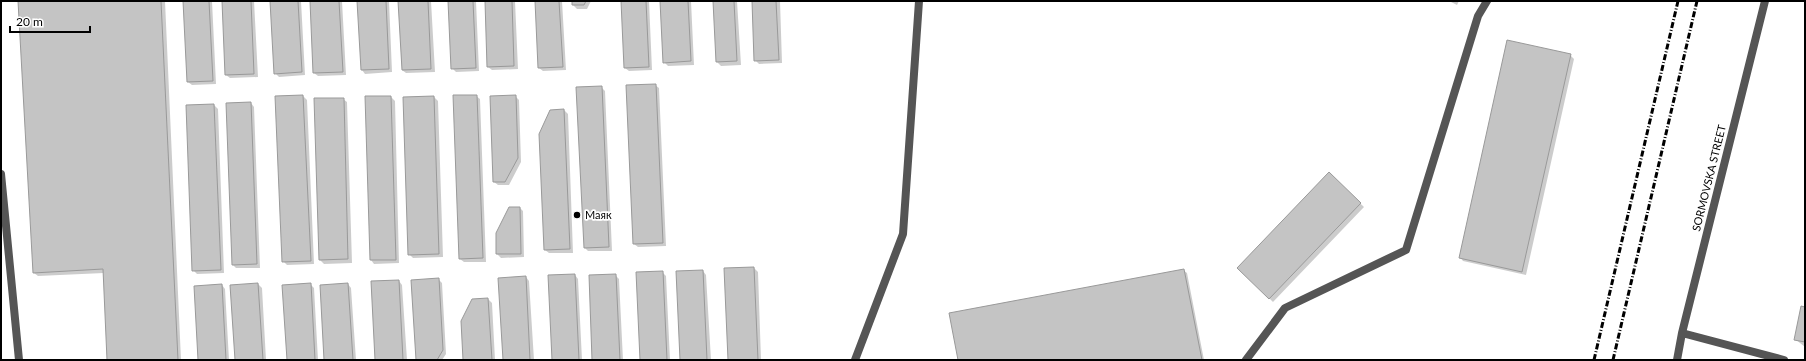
<svg xmlns="http://www.w3.org/2000/svg" width="1806" height="361" font-family="Lato,sans-serif">
  <rect width="100%" height="100%" fill="#fff"/>
  <!-- shadow -->
  <path fill="#0003" d="M19 1H165L181 360H108L104 273 38 276 34 273Z
    M184 1H212L216 84 192 85 188 82Z
    M223 1H254L258 77 230 78 226 75Z
    M271 1H301L305 75 279 77 275 73Z
    M311 1H342L346 75 318 76 314 73Z
    M358 1H389L392 72 365 74 362 70Z
    M399 1H431L435 72 406 73 402 70Z
    M449 1H476L479 71 456 72 452 68Z
    M486 1H515L518 69 492 70 488 67Z
    M536 1H562L566 70 543 71 539 68Z
    M573 1H591L587 9H577L573 5Z
    M622 1H649L652 70 629 71 625 68Z
    M661 1H691L694 65 668 66 664 62Z
    M714 1H737L741 65 721 66 717 62Z
    M753 1H780L782 63 759 64 755 60Z
    M1449 1H1459L1457 5Z
    M1570 55 1574 59 1526 275 1463 261 1460 257Z
    M655 85 659 88 666 246 638 247 634 244Z
    M601 87 605 91 612 251H588L585 248Z
    M303 96 307 100 314 264 287 265 283 261Z
    M476 96 480 99 486 262H464L460 259Z
    M515 96 519 100 521 162 509 185H498L494 182Z
    M366 97H391L395 101 399 263 374 264 371 260Z
    M434 97 438 101 443 257 413 258 409 254Z
    M343 99 347 102 352 263 324 264 320 260Z
    M251 103 254 107 260 268H236L233 265Z
    M214 105 218 109 224 273 197 274 193 270Z
    M564 110 568 114 573 253H549L545 250Z
    M1329 173 1364 207 1273 302 1238 268Z
    M520 208 523 211 524 257 501 258 497 254V234Z
    M754 268 758 272 761 360H729Z
    M1183 270 1187 273 1204 360H959Z
    M703 271 706 275 711 360H681Z
    M662 272 666 276 670 360H641Z
    M575 275 578 279 582 360H553Z
    M615 275 619 279 623 360H593Z
    M526 277 529 281 534 360H504Z
    M438 279 442 283 446 354 442 360H417Z
    M399 281 402 285 407 360H376Z
    M258 284 262 288 266 360H236Z
    M310 284 314 288 318 360H288Z
    M348 284 351 288 356 360H325Z
    M222 285 225 289 229 360H199Z
    M488 299 492 303 495 360H464Z
    M1805 308V347L1795 339Z"/>
  <!-- building -->
  <path fill="#c4c4c4" stroke="#999" d="M18 1H161L178 360H107L103 269 33 273Z
    M183 1H209L213 81 187 82Z
    M222 1H251L254 74 225 75Z
    M270 1H298L302 72 274 74Z
    M310 1H339L343 72 313 73Z
    M357 1H386L389 69 361 70Z
    M398 1H428L431 69 402 70Z
    M448 1H473L476 68 451 69Z
    M485 1H512L514 66 487 67Z
    M535 1H559L563 67 538 68Z
    M572 1H586L584 5H572Z
    M621 1H646L649 67 624 68Z
    M660 1H688L691 61 663 63Z
    M713 1H734L737 61 716 62Z
    M752 1H776L779 60 754 61Z
    M1507 40 1571 54 1522 272 1459 258Z
    M656 84 663 243 633 244 626 85Z
    M602 86 609 247 584 248 576 87Z
    M303 95 311 261 282 262 275 96Z
    M453 95H477L483 258 459 259Z
    M516 95 518 158 505 182H493L490 96Z
    M365 96H391L396 260H370Z
    M434 96 439 254 408 255 403 97Z
    M314 98H344L348 259 319 260Z
    M251 102 257 264 232 265 226 103Z
    M214 104 221 270 192 271 186 105Z
    M564 109 570 249 544 250 539 134 550 110Z
    M1329 172 1361 203 1269 299 1237 268Z
    M509 207H520L521 254H496V233Z
    M754 267 758 360H728L724 268Z
    M1184 269 1202 360H958L949 313Z
    M703 270 707 360H680L676 271Z
    M663 271 667 360H640L636 272Z
    M575 274 579 360H552L548 275Z
    M616 274 620 360H592L589 275Z
    M526 276 530 360H503L498 278Z
    M439 278 443 350 437 360H416L411 280Z
    M399 280 403 360H375L371 281Z
    M258 283 263 360H235L230 285Z
    M311 283 315 360H287L282 285Z
    M348 283 353 360H324L320 285Z
    M222 284 226 360H198L194 286Z
    M488 298 492 360H463L461 321 472 299Z
    M1801 306 1805 307V342L1794 340Z"/>
  <g fill="none" stroke-linecap="round" stroke-linejoin="round">
    <!-- service -->
    <path stroke="#555" stroke-width="8" d="M1 174 19 360
      M855 360 903 234 919 1
      M1246 360 1285 308 1406 250 1478 16 1487 1"/>
    <!-- minor -->
    <path stroke="#555" stroke-width="8" d="M1682 333 1784 360
      M1677 360 1682 333 1765 1"/>
    <!-- rail -->
    <path stroke="#000" stroke-width="3" stroke-dasharray="6 2 1 2" stroke-linecap="butt" d="M1594 360 1678 1
      M1613 360 1697 1"/>
  </g>
  <!-- markers -->
  <circle fill="#000" stroke="#fff" stroke-width="1.5" cx="577" cy="215" r="4"/>
  <g text-anchor="middle" stroke-width="3.5" stroke-linejoin="round" paint-order="stroke">
    <!-- street labels -->
    <g font-size="11" fill="#000" stroke="#fff">
      <text transform="translate(1709 178) rotate(-76)" y="4">SORMOVSKA STREET</text>
    </g>
    <!-- poi labels -->
    <g font-size="11" fill="#000" stroke="#fff" text-anchor="start">
      <text x="585" y="219">Маяк</text>
    </g>
  </g>
  <!-- border -->
  <rect width="1806" height="361" fill="none" stroke="#000000" stroke-width="4"/>
  <!-- scale -->
  <path d="M10 26v6h80v-6" fill="none" stroke="#000000" stroke-width="2"/>
  <text x="16" y="26" font-size="12" fill="#000000" stroke="#ffffff" stroke-width="3" paint-order="stroke">20 m</text>
</svg>
